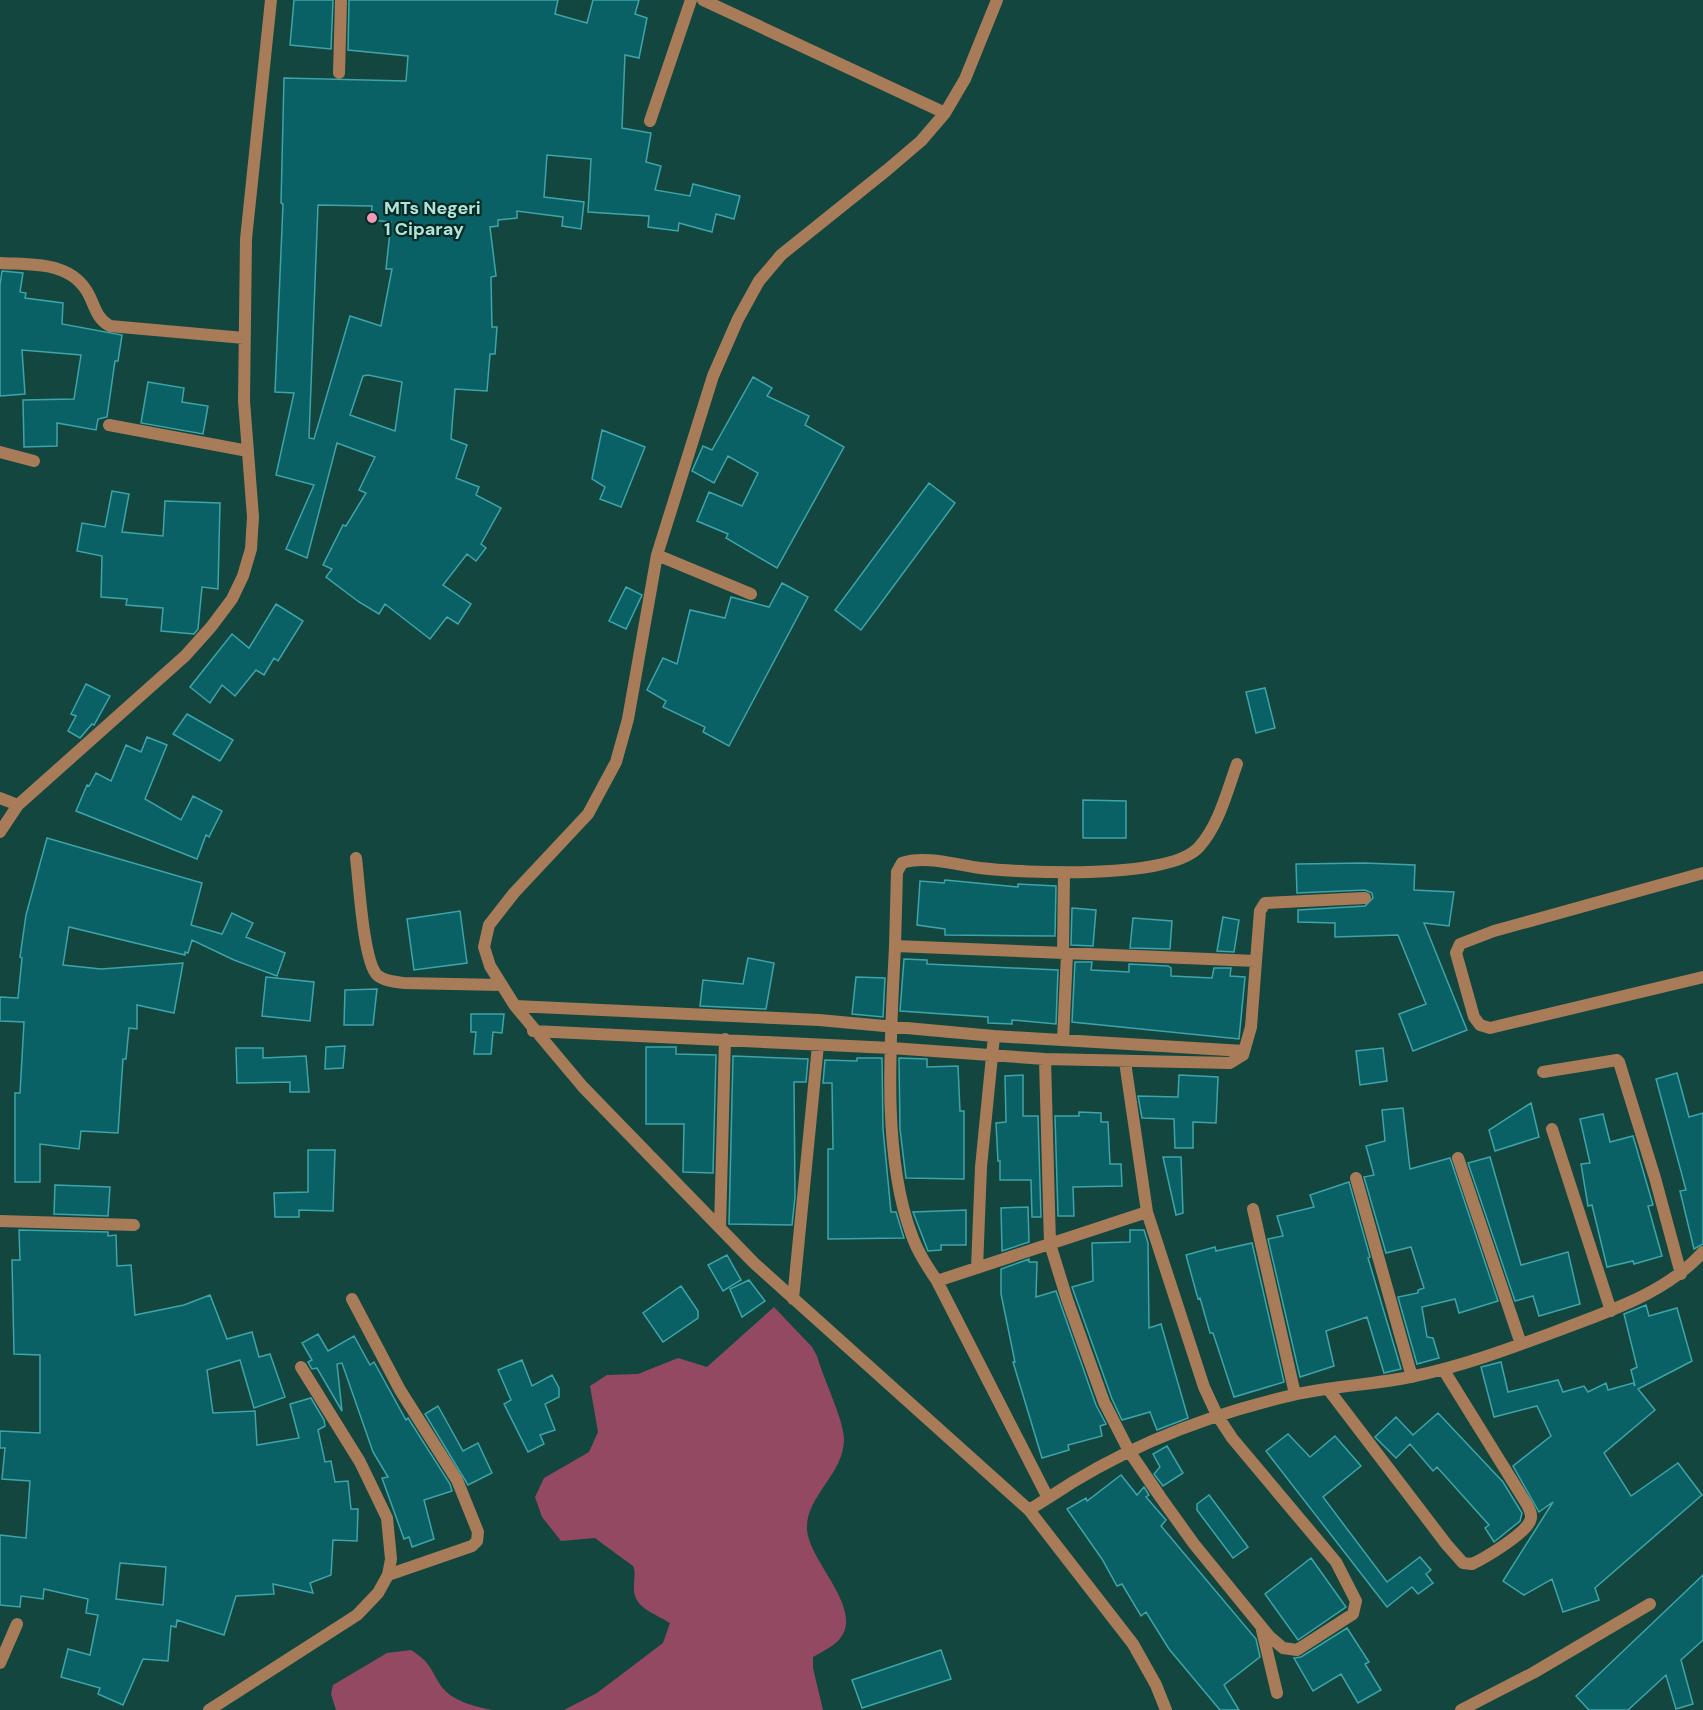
<svg xmlns="http://www.w3.org/2000/svg" width="1703" height="1710" font-family="'DM Sans',sans-serif">
  <rect width="100%" height="100%" fill="#13463e"/>
  <!-- forest -->
  <path fill="#944963" d="M774 1307 812 1347 817 1356C823 1378 844 1420 844 1439 844 1475 805 1496 807 1530 810 1564 868 1612 837 1642 830 1648 821 1652 813 1657V1668L823 1710H564L597 1693 663 1643 670 1623C653 1612 632 1608 634 1585 634 1579 636 1572 633 1566 631 1564 601 1543 595 1538L561 1541 542 1517 535 1497 544 1478 589 1452 598 1432 590 1386 607 1375 638 1374 678 1358 707 1367Z
    M411 1650C431 1663 429 1667 441 1686 453 1702 474 1706 492 1710H336L331 1694 333 1685 387 1653Z"/>
  <!-- building -->
  <path fill="#096165" stroke="#3fa4a9" stroke-width="1.5" fill-rule="evenodd" d="M294 0H333L331 49 290 45Z
    M349 0H558L555 14 587 23 593 0H639L635 14 647 18 639 58 625 55 622 128 651 133 646 162 661 166 655 190 690 196 693 184 740 196 734 219 716 214 712 232 679 223 678 231 648 227 649 216 588 212 591 159 547 155 544 197 584 202 581 229 562 226 563 217 517 211V218L498 220V226L490 227 496 276 491 277 492 327H497L495 354H490L487 391 455 389 451 439 467 445 456 478 479 487 476 495 501 508 481 544 486 548 476 561 467 554 443 585 471 604 458 624 447 617 430 639 385 604 379 614 359 602 326 577 332 569 323 565 343 525 346 526 366 493 359 490 375 457 337 443 307 558 286 549 314 485 276 475 294 393 275 392 283 204 281 203 284 78 406 81 408 56 348 50ZM318 205 372 206 371 220 391 222 386 269H392L381 326 350 316 314 439 309 438ZM368 375 402 382 395 431 350 415 363 376Z
    M2 271 23 273 20 292 26 293 25 298 63 303 62 324 122 335 118 361H115L107 417 98 419 96 430 57 423V446L24 447 23 400 74 399 81 355 22 350 25 394 0 396V285Z
    M753 377 772 388 767 396 809 416 805 425 844 447 777 568 726 538 728 534 697 521 709 492 742 506 758 473 728 456 714 483 692 471 703 446 712 450Z
    M148 382 184 388 182 402 208 406 203 434 141 423Z
    M602 430 645 447 621 507 600 499 605 487 592 479Z
    M929 483 955 503 861 630 835 610Z
    M112 491 129 494 122 532 163 536 165 501 220 503 218 589 202 587 198 629 194 634 161 631 163 608 126 605 127 599 101 597 102 556 77 551 82 523 105 527Z
    M782 583 808 597 729 746 703 732 705 727 663 707 666 701 647 690 663 658 677 664 690 610 725 618 731 597 769 607Z
    M626 587 642 595 626 629 609 621Z
    M276 604 303 621 278 661 274 658 264 675 256 670 235 696 222 685 210 703 190 687 232 634 249 648Z
    M86 684 110 696 94 725 92 724 80 738 68 731 76 716 71 714Z
    M1265 688 1275 728 1256 733 1246 692Z
    M187 714 233 740 220 761 173 734Z
    M147 737 167 745 145 799 181 820 193 796 222 811 209 837 206 835 197 859 76 811 87 785 89 786 96 773 111 781 126 745 141 752Z
    M1083 800 1126 801V838H1083Z
    M47 838 202 883 191 925 222 934 232 913 253 923 246 937 285 953 277 976 234 960 192 940 188 953 185 952V955L69 927 63 965 101 969 183 963 174 1013 137 1005V1029L129 1028 126 1059H123L118 1133 81 1131 79 1149 40 1144V1182H15V1093H20L24 1022 0 1021V997L18 998 22 958 20 957 26 915Z
    M1364 863 1415 865 1414 890 1454 892 1449 926 1424 923 1467 1030 1413 1051 1399 1014 1426 1004 1398 935 1335 937V923L1298 922V910L1365 906 1373 898 1372 893 1365 890 1297 893 1296 864Z
    M945 880 1018 887V884L1056 886 1055 936 945 935V929L917 925 920 881 944 883Z
    M1072 908 1096 910 1093 946 1071 945Z
    M460 911 467 963 414 970 407 919Z
    M1223 917 1239 920 1234 952 1217 951Z
    M1133 918 1172 921 1170 949 1130 948Z
    M748 958 774 963 766 1009 700 1006 703 980 743 984Z
    M904 959 927 960V964L1058 970 1056 1024 1012 1020V1024L988 1023V1017L900 1011Z
    M1075 962H1092L1091 970 1129 972V964L1168 966 1171 968V976L1212 978 1214 968H1231L1230 976 1245 977 1239 1039 1072 1022Z
    M266 977 314 982 310 1021 262 1016Z
    M856 977 885 978 883 1017 852 1014Z
    M377 989 373 1025H344L345 990Z
    M471 1014H504L502 1033 493 1032 491 1054H474L476 1032H471Z
    M345 1046 343 1068 325 1069 326 1047Z
    M646 1047H676V1054L716 1055 713 1173 683 1172 684 1124H646Z
    M236 1048H263V1058L306 1056 309 1092H290V1082L237 1083Z
    M1383 1048 1387 1081 1360 1085 1356 1051Z
    M733 1056 808 1059 806 1082H794L795 1197 792 1225 729 1224Z
    M857 1058H882L883 1129 891 1212H896L904 1238 828 1239V1149H833L832 1083H823L825 1060 857 1061Z
    M899 1058 927 1059V1067L958 1066 960 1111H964V1179L906 1178 900 1129Z
    M1677 1073 1689 1117 1703 1113V1244L1694 1249 1680 1191 1686 1190 1656 1079Z
    M1023 1075V1116H1038L1041 1217H1032L1031 1180H1000V1161H998L996 1123 1006 1122 1005 1076Z
    M1179 1075 1218 1077 1216 1123 1193 1122V1148H1175L1174 1119 1142 1118 1138 1096 1178 1097Z
    M1531 1103 1539 1137 1495 1151 1489 1130Z
    M1403 1108 1410 1169 1450 1158 1498 1301 1459 1313 1455 1299 1422 1307 1427 1337 1433 1338 1439 1358 1417 1364 1398 1297 1418 1293V1290L1424 1288 1411 1247 1386 1253 1364 1177 1374 1175 1366 1146 1385 1141 1382 1110Z
    M1079 1112 1101 1113V1122H1108L1110 1164H1121L1122 1186 1073 1187 1074 1216H1058L1055 1116H1079Z
    M1603 1114 1610 1142 1633 1136 1653 1205 1648 1206 1662 1256 1634 1264 1633 1261 1607 1267 1592 1205 1588 1206 1581 1164 1590 1163 1580 1119Z
    M308 1150H335L333 1211 299 1210V1217H275L274 1193 308 1192Z
    M1163 1157H1181L1183 1213 1176 1215Z
    M1490 1157 1521 1265 1568 1252 1580 1304 1539 1316 1533 1296 1515 1301 1468 1163Z
    M1349 1182 1370 1257 1368 1258 1401 1369 1384 1373 1367 1317 1326 1331 1334 1366 1300 1377 1268 1239 1283 1236 1277 1216 1314 1207 1310 1195Z
    M55 1185 110 1187 108 1216 54 1214Z
    M1028 1207 1029 1242 1002 1251 1001 1208Z
    M966 1210V1245H941V1250L928 1251 913 1212Z
    M19 1230 108 1232V1236L116 1235 117 1266 131 1265 135 1315 184 1305 210 1295 227 1339 252 1332 259 1357 270 1354 285 1397 254 1408 240 1360 207 1370 213 1413 255 1411 257 1445 299 1438 290 1404 311 1398 324 1420 325 1426 318 1430 325 1462 331 1461 335 1482 348 1481 351 1509H358L357 1541 333 1540 331 1575 310 1583 313 1593 273 1584 274 1594 236 1596 224 1635 177 1620 176 1627 171 1626 168 1661 143 1659 123 1705 98 1694 100 1688 61 1677 68 1649 90 1655 98 1615 86 1613 88 1599 44 1589 43 1599 21 1596 20 1607 0 1605V1535L26 1538 30 1481 2 1479 5 1448H0V1431L40 1433V1355L14 1354 12 1260H20ZM120 1563 166 1567 163 1605 116 1599Z
    M1130 1230H1144L1148 1243 1149 1328 1161 1324 1188 1418 1157 1430 1150 1412 1122 1420 1112 1399 1072 1287 1093 1281 1092 1243 1130 1242Z
    M1252 1243 1284 1382 1234 1397 1213 1333H1210L1200 1298 1198 1299 1186 1255 1215 1247 1216 1251Z
    M727 1255 741 1280 723 1291 708 1265Z
    M1029 1259V1262H1037L1036 1297 1056 1291 1096 1405 1106 1424 1100 1426 1102 1436 1068 1445 1069 1450 1042 1458 1013 1362H1015L1001 1294V1269Z
    M749 1280 765 1301 742 1317 730 1289Z
    M681 1286 698 1311V1318L663 1342 643 1313Z
    M1646 1305 1649 1316 1677 1308 1692 1361 1638 1389 1655 1410 1604 1453 1631 1496 1678 1463 1702 1495 1595 1588 1599 1600 1563 1612 1552 1579 1524 1595 1503 1581 1553 1502 1539 1512 1513 1466 1551 1436 1537 1406 1494 1417 1481 1367 1501 1362 1508 1392 1558 1380 1563 1392 1584 1386 1588 1392 1606 1383 1608 1390 1633 1383 1635 1386 1631 1370 1637 1367 1624 1314Z
    M318 1334 328 1351 354 1336 370 1365 374 1362 406 1420 408 1418 450 1484 452 1491 424 1500 434 1539 412 1547 409 1537 404 1539 382 1478 388 1477 373 1452 342 1363 337 1364 342 1411 317 1368 312 1369 308 1362 312 1360 302 1343Z
    M522 1360 532 1386 552 1375 559 1388V1397L545 1404 555 1430 540 1435 544 1444 528 1452 504 1404 511 1400 498 1370Z
    M438 1406 463 1451 478 1443 492 1473 468 1485 425 1414Z
    M1438 1413 1503 1482 1522 1513 1520 1521 1494 1542 1485 1528 1489 1525 1437 1467 1433 1471 1410 1444 1396 1458 1375 1437 1396 1417 1413 1435Z
    M1288 1434 1310 1457 1335 1436 1361 1466 1323 1497 1387 1582 1420 1557 1431 1570 1426 1574 1433 1583 1418 1594 1412 1587 1387 1607 1266 1451Z
    M1167 1446 1183 1473 1163 1486 1154 1474 1160 1467 1153 1454Z
    M1121 1475 1137 1495 1144 1487 1149 1495 1146 1497 1166 1520 1161 1526 1256 1639 1260 1657 1224 1685 1239 1710H1220L1169 1649 1146 1612 1141 1616 1122 1584 1117 1586 1102 1559 1067 1509 1086 1498 1087 1501Z
    M1209 1495 1248 1547 1233 1558 1197 1510V1504Z
    M1311 1558 1346 1607 1298 1640 1265 1594Z
    M1703 1575V1640L1681 1660 1693 1704 1676 1709 1666 1675 1628 1710H1589L1576 1696Z
    M1347 1628 1369 1662 1365 1664 1381 1690 1358 1703 1341 1674 1313 1691 1294 1658 1301 1657Z
    M941 1650 951 1679 862 1708 852 1680Z"/>
  <g fill="none" stroke-linecap="round" stroke-linejoin="round">
    <!-- minor -->
    <path stroke="#a87c59" stroke-width="12" d="M703 0 945 113
      M997 0 965 79 945 113 921 141 887 170 781 255 759 281 738 319 713 376 657 555 628 719 616 762 588 814 514 893 489 925 484 947 490 966 515 1006 583 1087 754 1263 1029 1510 1133 1644 1156 1685 1166 1710
      M339 73 341 0
      M650 121 691 0
      M0 263C33 265 72 261 89 295 95 307 97 319 110 326L244 338
      M109 425 248 451
      M0 452 34 461
      M657 555 751 594
      M0 798 18 805
      M0 832 18 805 185 656 211 627 232 599 243 576 251 549 253 517 244 401 246 239 271 0
      M356 858C359 881 363 960 377 975 384 981 395 982 404 983L502 985
      M1703 873 1494 931 1460 944 1456 953 1474 1017 1480 1025 1490 1028 1703 977
      M895 946 897 872 902 863C924 855 957 865 980 868 1024 873 1169 880 1199 847 1219 825 1227 791 1237 764
      M1063 954 1064 872
      M1256 961 1260 911 1265 903 1365 898
      M515 1006 819 1020 994 1036 1244 1051
      M533 1031 891 1048 1045 1059 1230 1063 1243 1055 1251 1027 1256 961 895 946C891 1033 881 1151 911 1233 917 1251 927 1266 937 1281L1048 1498 1029 1510
      M1063 1040 1067 954
      M1045 1059 1050 1244 1067 1299 1104 1402 1129 1451 1161 1498 1194 1544 1269 1636 1283 1648 1297 1650 1353 1614 1356 1601 1336 1562 1232 1438 1217 1415 1204 1387 1147 1212 1125 1062
      M1543 1072 1617 1060 1619 1062 1655 1178 1681 1274
      M1552 1129 1611 1311
      M1458 1158 1521 1344
      M1356 1178 1412 1377
      M1253 1209 1295 1394
      M0 1221 134 1225
      M720 1228 725 1039
      M977 1268 981 1167 994 1036
      M937 1281 1147 1212
      M352 1299 400 1390 457 1480 478 1532 477 1541 472 1546 388 1575
      M793 1299 818 1045
      M1328 1389 1447 1545 1463 1563 1472 1564C1485 1558 1525 1534 1530 1521 1533 1515 1529 1508 1526 1503L1443 1369
      M1048 1498C1122 1448 1206 1415 1293 1395 1331 1386 1371 1385 1410 1377 1460 1367 1509 1349 1557 1331 1609 1311 1665 1294 1703 1252
      M1262 1630 1277 1693
      M0 1663 17 1624
      M209 1710 357 1615 378 1593 388 1575 391 1559 387 1518 360 1462 301 1367
      M1461 1710 1533 1673 1650 1604"/>
  </g>
  <!-- markers -->
  <circle fill="#f09ab5" stroke="#012b24" stroke-width="2" cx="372" cy="218" r="6"/>
  <g text-anchor="middle" stroke-width="4.5" stroke-linejoin="round" paint-order="stroke">
    <!-- poi labels -->
    <g font-size="18" font-weight="bold" fill="#b6e1d7" stroke="#012b24" text-anchor="start">
      <text x="384" y="214">MTs Negeri<tspan x="384" dy="21">1 Ciparay</tspan></text>
    </g>
  </g>
</svg>
